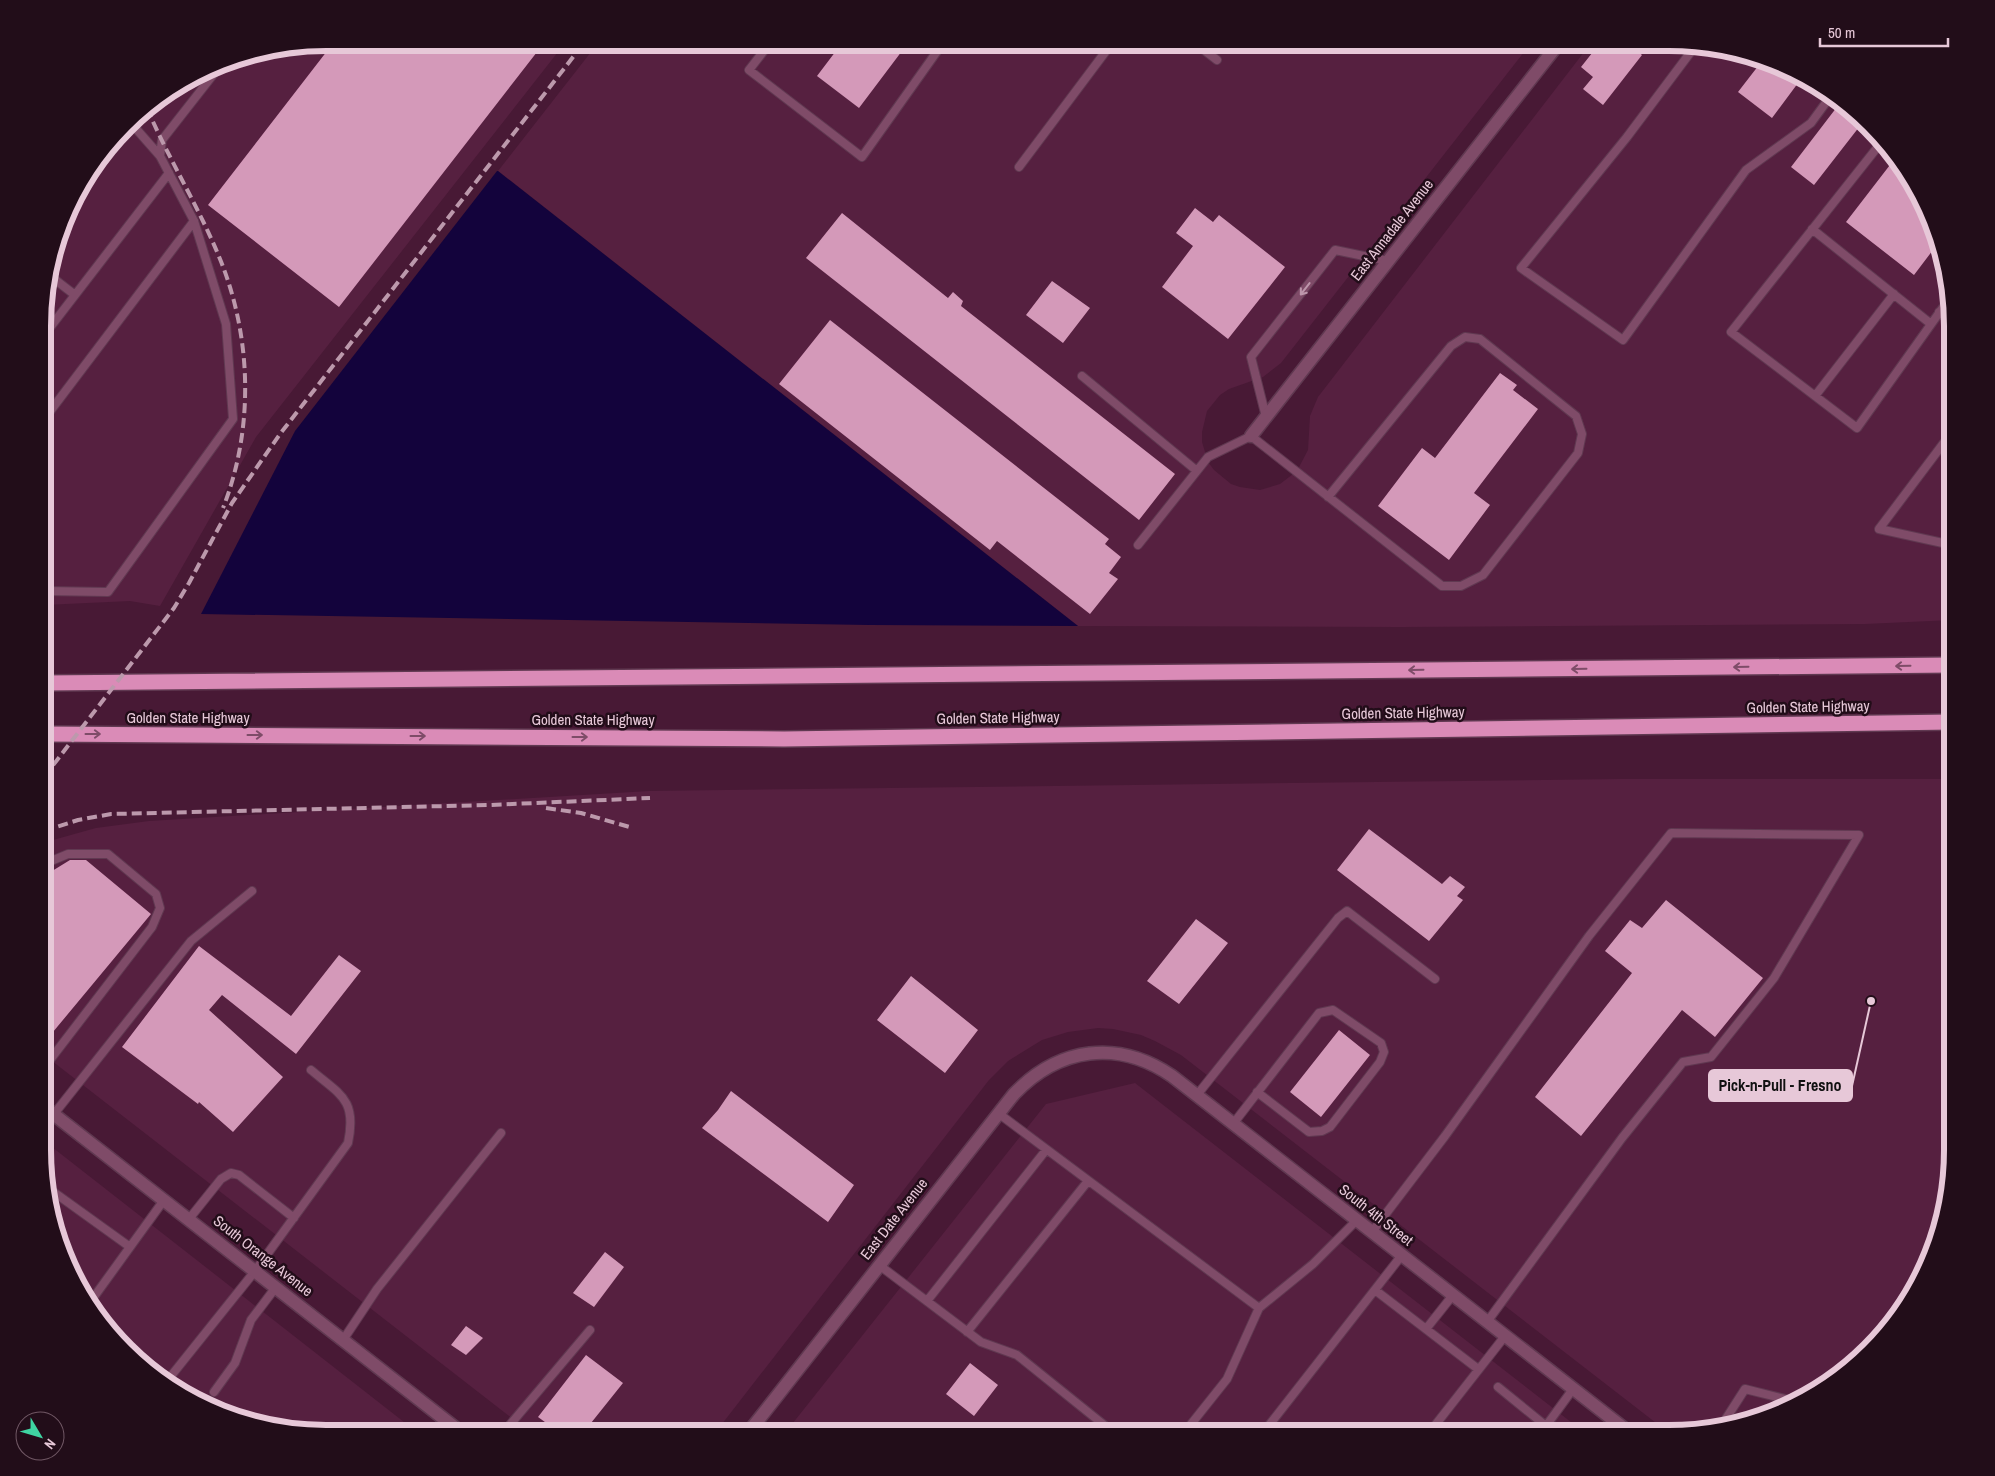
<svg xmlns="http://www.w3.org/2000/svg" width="1995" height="1476" font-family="'Archivo Narrow',sans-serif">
  <rect width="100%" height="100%" fill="#481935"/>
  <!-- built -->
  <path fill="#562040" d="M326 43H565L256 437 160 606 130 601 44 605 45 289 80 184 139 113 235 58Z
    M598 43H1531L1281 363 1263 377 1229 389 1220 395 1207 411 1202 432V442L1208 462 1214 470 1231 484 1240 487 1260 490 1280 484 1297 471 1308 450 1310 416 1318 397 1591 43H1687L1777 64 1856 113 1923 201 1943 253 1952 326V620L1865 624 1400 627 1078 626 498 171Z
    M1622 779H1952V1169L1931 1259 1882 1337 1794 1404 1725 1428 1669 1433 1181 1055 1155 1041 1141 1035 1113 1029 1098 1028 1068 1032 1042 1040 1008 1061 989 1080 715 1433H531L43 1054 44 845 53 840 96 828 149 821 649 791Z
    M1135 1083 1585 1433H785L1046 1104Z
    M43 1140 418 1433H308L218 1412 139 1363 72 1276 43 1169Z"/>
  <!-- water -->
  <path fill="#13033c" d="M497 171H498L1078 626 869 625 201 614 295 431Z"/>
  <!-- building -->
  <path fill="#d499b9" d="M334 42 544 43 339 307 208 205Z
    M842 43H908L859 108 817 76Z
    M1600 43H1628L1642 55 1603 105 1583 89 1593 77 1581 67Z
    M1762 61 1777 64 1801 79 1772 118 1738 92Z
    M1840 103 1856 113 1863 122 1814 185 1791 167Z
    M1893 161 1923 201 1939 242 1914 275 1846 222Z
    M1195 208 1213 222 1219 215 1285 267 1228 339 1162 287 1193 246 1176 233Z
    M842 213 948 298 953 292 963 301 961 306 1175 474 1139 520 806 258Z
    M1052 281 1090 308 1063 343 1026 315Z
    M830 320 1109 539 1105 544 1121 557 1109 573 1118 579 1090 614 997 541 990 550 779 384Z
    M1500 373 1517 385 1513 390 1538 409 1474 493 1490 505 1449 560 1378 506 1422 448 1435 458Z
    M1369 829 1442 884 1450 876 1465 887 1457 896 1463 900 1429 941 1337 870Z
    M70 860H86L151 914 43 1044 44 876Z
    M1666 900 1763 978 1715 1037 1682 1010 1581 1136 1535 1097 1632 973 1605 951 1630 920 1642 928Z
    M1196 919 1228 943 1179 1004 1147 981Z
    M199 946 291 1016 339 955 361 971 296 1054 222 995 209 1010 283 1077 233 1132 199 1102 198 1104 122 1047Z
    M911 976 978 1030 945 1073 877 1020Z
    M1339 1030 1370 1055 1321 1117 1290 1092Z
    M731 1091 854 1185 828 1222 702 1128 718 1110Z
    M605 1252 624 1267 594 1307 573 1293Z
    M466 1326 483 1338 466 1355 451 1345Z
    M586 1355 623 1383 583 1433H560L538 1417Z
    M970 1363 998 1385 974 1416 946 1394Z"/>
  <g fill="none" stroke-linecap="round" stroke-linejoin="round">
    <defs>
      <path id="lane" d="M770 43 749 70 862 157 943 43
        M1195 43 1217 60
        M1696 45 1627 137 1521 268 1623 340 1746 170 1811 123 1830 97
        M131 123 160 156
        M1880 144 1731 332 1857 428 1949 299
        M1019 167 1112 43
        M1812 229 1931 324
        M49 275 75 295
        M1939 312 1952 322
        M45 334 169 173
        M1082 376 1197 471
        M1815 396 1894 294
        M1266 417 1251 357 1335 250 1388 261
        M45 418 194 221
        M1138 545 1208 457 1251 436 1442 586H1461L1483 575 1578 453 1582 434 1576 416 1480 339 1465 337 1451 346 1328 497
        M1952 545 1879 529 1952 432
        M44 591 108 592 233 419 226 324 194 221 160 156 162 140 220 66
        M43 1069 152 927 160 908 156 894 108 854H68L44 864
        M1197 1095 1338 918 1347 911 1435 979
        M998 1113 1259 1308
        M54 1114 191 941 252 891
        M1233 1124 1319 1013 1333 1010 1381 1043 1384 1052 1380 1062 1330 1127 1322 1131 1309 1132 1257 1092
        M48 1188 130 1247
        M189 1219 221 1179 231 1173 239 1175 294 1218
        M1372 1232 1445 1136 1589 936 1671 833 1859 835 1774 978 1711 1057 1683 1062 1622 1138 1487 1322
        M879 1265 981 1342 1017 1355 1114 1433
        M1375 1290 1478 1369
        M91 1301 164 1200
        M927 1301 1046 1150
        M1426 1329 1453 1295
        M967 1332 1088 1181
        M343 1340 377 1289 501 1133
        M167 1381 255 1271 348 1143C357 1100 341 1095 311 1070
        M1498 1387 1546 1426 1540 1433
        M214 1392 235 1363 251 1320 276 1287
        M754 1426 763 1433
        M1720 1428 1745 1389 1797 1402
        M503 1433 590 1330
        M1184 1433 1227 1379 1259 1308 1313 1264 1357 1220
        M1263 1433 1402 1255
        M1429 1433 1505 1336
        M1554 1433 1546 1426 1573 1389"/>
      <path id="street" d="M1251 436 1559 43
        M43 1106 462 1433
        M748 1433 1014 1094C1059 1047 1118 1039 1172 1076L1630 1433"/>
      <path id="highway" d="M44 683 1952 665
        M44 734 784 739 1952 722"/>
    </defs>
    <!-- lane casing -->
    <use href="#lane" stroke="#603951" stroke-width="10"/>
    <!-- street casing -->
    <use href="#street" stroke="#603951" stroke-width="15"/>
    <!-- highway casing -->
    <use href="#highway" stroke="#603951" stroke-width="18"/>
    <!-- lane -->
    <use href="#lane" stroke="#7f4b68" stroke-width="8"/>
    <!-- street -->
    <use href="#street" stroke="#7f4b68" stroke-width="12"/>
    <!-- highway -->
    <use href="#highway" stroke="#da8bb7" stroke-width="15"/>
    <!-- rail -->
    <path stroke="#bc99ac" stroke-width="4" stroke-dasharray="10 5" stroke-linecap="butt" d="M147 108C169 160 199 207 220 259 252 338 254 429 223 508
      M44 777 174 608 189 583 232 503 280 434 584 43
      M546 808 581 813 633 828
      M44 831 78 820 111 814 489 805 650 798"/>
  </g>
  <!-- one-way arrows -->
  <defs><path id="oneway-shaft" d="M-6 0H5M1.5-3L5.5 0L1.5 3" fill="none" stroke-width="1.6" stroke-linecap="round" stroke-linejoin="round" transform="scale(1.25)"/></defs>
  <use stroke="#bd96ab" href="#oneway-shaft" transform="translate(1305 289) rotate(128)"/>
  <g stroke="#7e4c68">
    <use href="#oneway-shaft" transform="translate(1903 666) rotate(179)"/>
    <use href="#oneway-shaft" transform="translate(1741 667) rotate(179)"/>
    <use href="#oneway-shaft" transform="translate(1579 669) rotate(179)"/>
    <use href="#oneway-shaft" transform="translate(1416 670) rotate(179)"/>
    <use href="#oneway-shaft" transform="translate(93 734)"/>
    <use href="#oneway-shaft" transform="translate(255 735)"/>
    <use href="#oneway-shaft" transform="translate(418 736)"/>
    <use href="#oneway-shaft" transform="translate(580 737)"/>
  </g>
  <g text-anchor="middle" stroke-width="5" stroke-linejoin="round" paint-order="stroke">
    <!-- street labels -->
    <g font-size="15" fill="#e7c8d8" stroke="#220d19">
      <text transform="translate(1392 230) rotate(-52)" y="5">East Annadale Avenue</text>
      <text transform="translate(1808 707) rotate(-1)" y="5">Golden State Highway</text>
      <text transform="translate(1403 713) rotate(-1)" y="5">Golden State Highway</text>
      <text x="188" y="723">Golden State Highway</text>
      <text transform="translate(998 718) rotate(-1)" y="5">Golden State Highway</text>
      <text x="593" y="725">Golden State Highway</text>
      <text transform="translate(1376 1215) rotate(38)" y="5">South 4th Street</text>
      <text transform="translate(894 1219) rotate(-52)" y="5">East Date Avenue</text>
      <text transform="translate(263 1256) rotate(38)" y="5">South Orange Avenue</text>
    </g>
  </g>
  <!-- crop -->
  <path d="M0 0H1995V1476H0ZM326 51H1669A275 275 0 0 1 1944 326V1150A275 275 0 0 1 1669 1425H326A275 275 0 0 1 51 1150V326A275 275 0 0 1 326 51Z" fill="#220d19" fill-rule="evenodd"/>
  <path fill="none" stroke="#e7c8d8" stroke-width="6" d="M326 51H1669A275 275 0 0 1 1944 326V1150A275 275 0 0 1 1669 1425H326A275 275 0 0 1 51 1150V326A275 275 0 0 1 326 51Z"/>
  <!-- callouts -->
  <path fill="none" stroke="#e7c8d8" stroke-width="2" d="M1871 1001L1852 1086"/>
  <circle fill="#e7c8d8" stroke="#220d19" stroke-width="2" cx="1871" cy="1001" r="5"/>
  <rect fill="#e7c8d8" stroke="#e7c8d8" stroke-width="2" x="1709" y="1070" width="143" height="31" rx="5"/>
  <g font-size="16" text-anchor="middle" font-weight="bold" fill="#111">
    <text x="1780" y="1091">Pick-n-Pull - Fresno</text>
  </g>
  <!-- north arrow -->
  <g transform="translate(40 1436) rotate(128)"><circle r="24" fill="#220d19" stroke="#715865"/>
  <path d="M0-4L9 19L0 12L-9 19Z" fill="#3fd4a2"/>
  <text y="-8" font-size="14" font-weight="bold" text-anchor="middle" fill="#e7c8d8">N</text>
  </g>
  <!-- scale -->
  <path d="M1820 38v8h128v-8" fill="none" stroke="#e7c8d8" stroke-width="2.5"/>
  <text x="1828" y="38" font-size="15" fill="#e7c8d8" stroke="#220d19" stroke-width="4" paint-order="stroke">50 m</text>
</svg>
